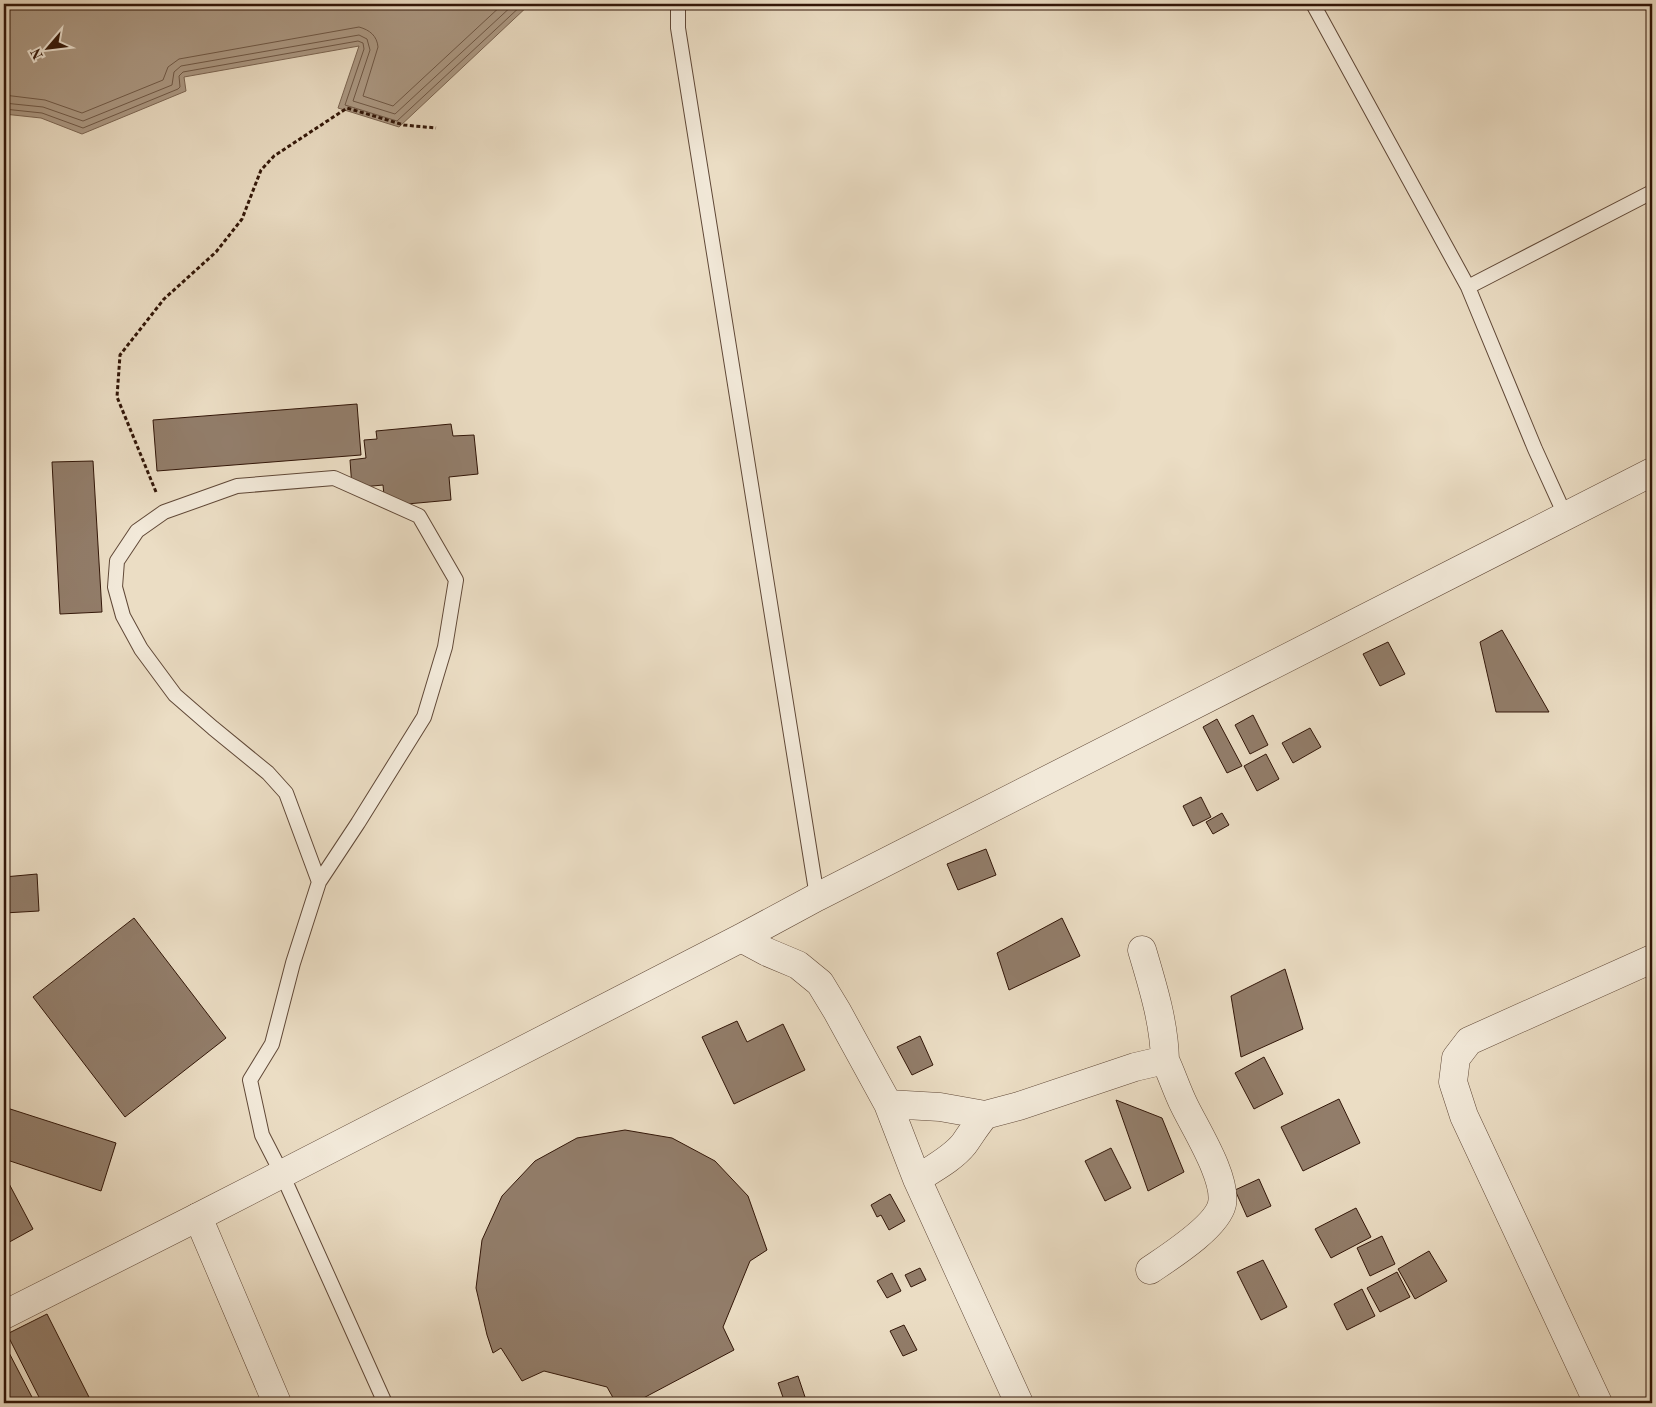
<svg xmlns="http://www.w3.org/2000/svg" width="1656" height="1407" font-family="'Old Standard TT',serif">
  <rect width="100%" height="100%" fill="#ebddc4"/>
  <filter id="stains"><feTurbulence type="fractalNoise" baseFrequency=".004" numOctaves="4"/><feColorMatrix values="0 0 0 0 .2 0 0 0 0 .09 0 0 0 0 .02 0 0 0 .5 -.17"/></filter>
  <radialGradient id="worn" r=".72"><stop offset=".6" stop-color="#630" stop-opacity="0"/><stop offset="1" stop-color="#630" stop-opacity=".3"/></radialGradient>
  <!-- water -->
  <path fill="#ac9984" stroke="#7b6552" d="M4 4H530L399 127 338 108 359 46 184 77 186 91 82 134 41 118 4 114Z"/>
  <g fill="none" stroke-linecap="round" stroke-linejoin="round">
    <!-- shore -->
    <path stroke="#6f5846" stroke-width="1" d="M4 95 45 100 82 113 163 80 168 67 179 59 359 27C370 30 377 36 378 47L363 96 393 106 503 4
      M4 103 43 107 83 121 172 85 174 72 181 66 359 35 367 39 370 50 353 101 395 114 514 4
      M4 109 42 113 83 128 178 89 180 87 179 76 183 72 358 41 363 43 364 49 345 105 397 121 523 4"/>
  </g>
  <!-- building -->
  <path fill="#927d6a" stroke="#321608" d="M357 404 361 455 157 471 153 420Z
    M451 424 453 436 474 435 478 474 449 477 451 500 385 506 383 485 352 488 350 460 366 458 364 440 377 439 376 431Z
    M93 461 102 612 60 614 52 462Z
    M1502 630 1549 712H1496L1480 642Z
    M1388 642 1405 674 1380 686 1363 654Z
    M1253 715 1268 745 1250 754 1235 725Z
    M1217 719 1242 766 1227 773 1203 727Z
    M1310 728 1321 747 1293 763 1282 743Z
    M1266 754 1279 779 1257 791 1244 766Z
    M1201 797 1211 817 1193 826 1183 806Z
    M1222 813 1229 825 1213 834 1206 822Z
    M986 849 996 875 958 890 947 864Z
    M37 874 39 911 4 913V877Z
    M134 918 226 1038 125 1117 33 997Z
    M1062 918 1080 956 1009 990 997 953Z
    M1285 969 1303 1029 1241 1057 1231 996Z
    M737 1021 747 1042 783 1024 805 1070 734 1104 702 1037Z
    M920 1036 933 1065 912 1075 897 1047Z
    M1264 1057 1283 1094 1254 1109 1235 1073Z
    M1339 1099 1360 1143 1303 1171 1281 1127Z
    M1116 1100 1162 1118 1184 1172 1148 1191Z
    M4 1107 116 1143 101 1191 4 1159Z
    M625 1130 672 1138 715 1161 748 1196 767 1250 750 1261 723 1327 734 1350 634 1403H616L607 1387 544 1371 522 1381 501 1348 493 1353 487 1335 476 1288 482 1240 502 1196 535 1161 577 1138Z
    M1111 1148 1131 1188 1105 1201 1085 1161Z
    M6 1178 33 1229 4 1245V1179Z
    M1259 1179 1271 1206 1247 1217 1235 1190Z
    M890 1194 905 1221 889 1230 881 1215 877 1217 871 1205Z
    M1356 1208 1371 1237 1331 1258 1315 1229Z
    M1382 1236 1395 1264 1370 1276 1357 1248Z
    M1429 1251 1447 1281 1415 1299 1398 1269Z
    M1263 1260 1287 1307 1261 1320 1237 1272Z
    M920 1268 926 1280 911 1287 905 1275Z
    M1397 1272 1410 1297 1380 1312 1367 1288Z
    M892 1273 901 1291 887 1298 877 1281Z
    M1362 1289 1375 1316 1347 1330 1334 1304Z
    M47 1314 92 1403H42L7 1334Z
    M904 1325 917 1350 903 1356 890 1331Z
    M4 1343 34 1401 30 1403H4Z
    M798 1376 807 1403H785L778 1383Z"/>
  <g fill="none" stroke-linecap="round" stroke-linejoin="round">
    <defs>
      <path id="service" d="M678 4V28L817 897
        M1313 4 1468 287 1535 449 1565 515
        M1468 287 1652 192
        M319 882 358 823 424 717 445 647 456 580 419 516 334 478 237 486 164 512 137 531 117 561 115 587 123 616 141 649 175 695 213 728 268 773 286 793 319 882 293 963 272 1044 250 1080 262 1135 282 1174 385 1403"/>
      <path id="minor" d="M741 938 767 952 798 965 820 983 837 1011 888 1104 917 1179 1019 1403
        M888 1104 940 1107 985 1115 1019 1106 1135 1067 1165 1060C1164 1022 1153 987 1142 950
        M917 1179C932 1169 952 1159 964 1144 971 1134 977 1124 985 1115
        M198 1217 741 938 817 897 1652 472
        M1150 1270C1169 1257 1217 1227 1222 1204 1227 1178 1196 1130 1184 1105 1177 1091 1172 1075 1165 1060
        M1598 1403 1464 1116 1453 1082 1456 1058 1469 1041 1652 959"/>
      <path id="tertiary" d="M4 1315 198 1217 277 1403"/>
    </defs>
    <!-- service casing -->
    <use href="#service" stroke="#604837" stroke-width="16"/>
    <!-- minor casing -->
    <use href="#minor" stroke="#604837" stroke-width="29"/>
    <!-- tertiary casing -->
    <use href="#tertiary" stroke="#604837" stroke-width="29"/>
    <!-- path -->
    <path stroke="#321608" stroke-width="3" stroke-dasharray="4 2.5" stroke-linecap="butt" d="M156 492 117 397 120 355 164 299 216 252 242 219 261 170 274 156 347 108 404 125 436 128"/>
    <!-- service -->
    <use href="#service" stroke="#f2e9d9" stroke-width="14"/>
    <!-- minor -->
    <use href="#minor" stroke="#f2e9d9" stroke-width="28"/>
    <!-- tertiary -->
    <use href="#tertiary" stroke="#f2e9d9" stroke-width="28"/>
  </g>
  <!-- margin -->
  <rect width="1656" height="1407" fill="none" stroke="#ebddc4" stroke-width="20"/>
  <rect x="5" y="5" width="1646" height="1397" fill="none" stroke="#321608" stroke-width="2.5"/>
  <rect x="10" y="10" width="1636" height="1387" fill="none" stroke="#321608"/>
  <!-- north arrow -->
  <g transform="translate(48 48) rotate(242)" stroke="#f2e9d9" stroke-width="4" paint-order="stroke">
  <path d="M0-4L9 19L0 12L-9 19Z" fill="#321608"/>
  <text y="-8" font-size="14" font-weight="bold" text-anchor="middle" fill="#321608">N</text>
  </g>
  <rect width="100%" height="100%" filter="url(#stains)"/>
  <rect width="100%" height="100%" fill="url(#worn)"/>
</svg>
